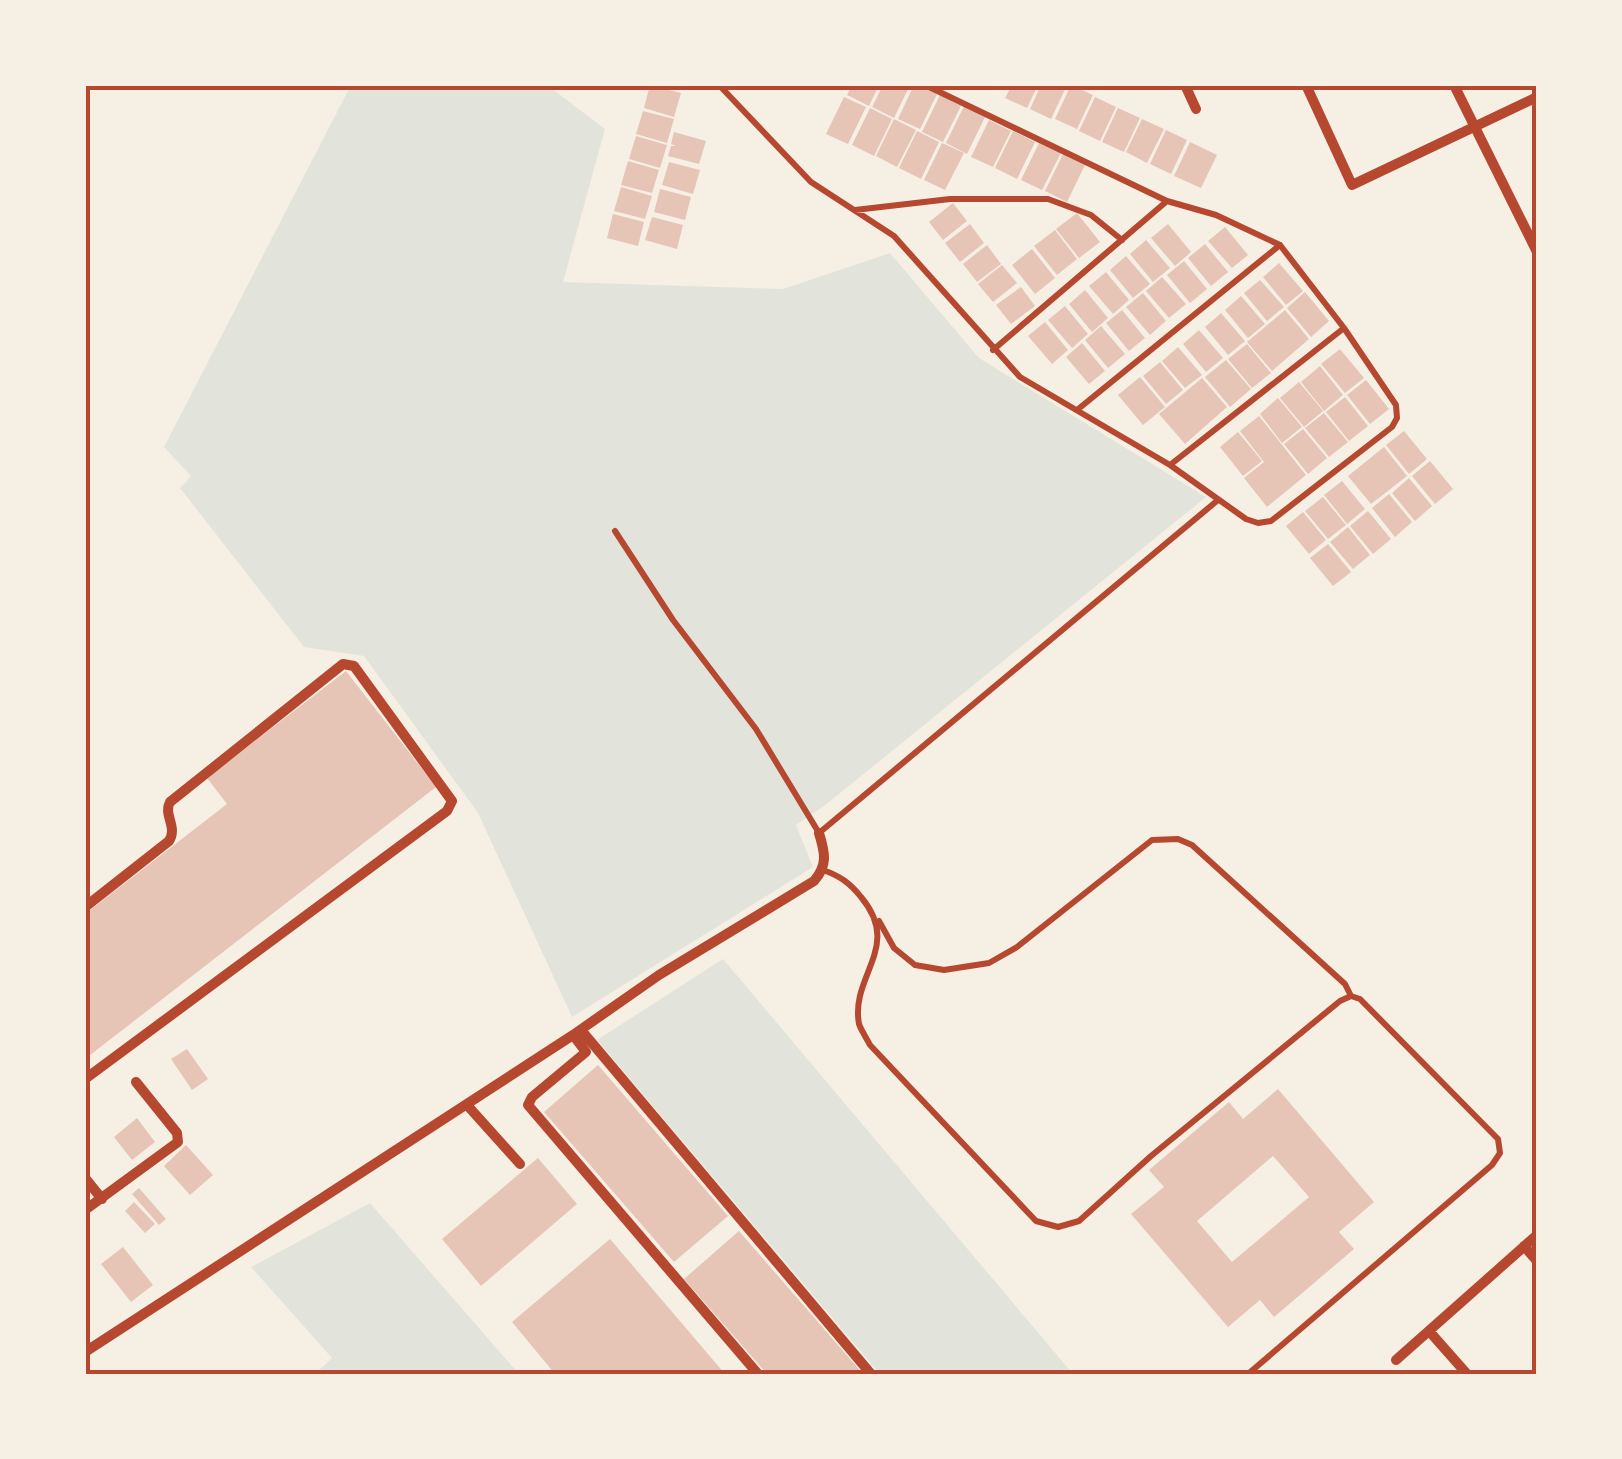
<svg xmlns="http://www.w3.org/2000/svg" width="1622" height="1459" font-family="Barlow,sans-serif">
  <rect width="100%" height="100%" fill="#f6efe4"/>
  <!-- green -->
  <path fill="#e2e4dc" d="M351 85H547L605 129 563 282 783 289 890 253 979 358 1206 497 824 806 796 825 813 867 572 1017 478 813 364 656 304 647 180 488 191 476 164 447Z
    M723 959 1073 1374H880L597 1040Z
    M370 1203 519 1374H315L332 1358 251 1267Z"/>
  <!-- building -->
  <path fill="#e6c5b7" fill-rule="evenodd" d="M650 85 681 93 674 117 644 108Z
    M852 85H879L869 106 847 95Z
    M883 85H910L894 118 872 107Z
    M914 85 938 92 920 129 898 119Z
    M1012 85H1038L1027 108 1005 98Z
    M1041 85H1067L1051 119 1030 109Z
    M1071 85 1093 95 1077 129 1055 119Z
    M940 95 961 106 943 142 922 132Z
    M844 97 866 107 848 144 826 134Z
    M1095 97 1116 107 1100 141 1079 131Z
    M964 106 985 117 967 154 946 143Z
    M870 108 892 119 874 156 852 145Z
    M1118 108 1140 118 1124 152 1102 142Z
    M643 111 674 119 667 143 636 134Z
    M894 119 916 130 897 167 876 156Z
    M1142 119 1164 129 1147 163 1126 152Z
    M989 120 1011 131 993 167 971 157Z
    M1166 130 1187 140 1171 174 1150 164Z
    M917 131 939 142 921 179 899 168Z
    M1013 131 1035 142 1017 179 995 168Z
    M674 132 706 141 699 164 668 156 671 146H676L671 144Z
    M636 136 667 145 660 168 629 159Z
    M1190 142 1217 155 1201 188 1174 176Z
    M942 143 964 153 945 190 924 180Z
    M1039 143 1061 153 1042 190 1021 180Z
    M1063 154 1085 165 1067 202 1045 191Z
    M628 161 659 170 652 193 621 185Z
    M669 162 700 170 693 194 662 185Z
    M621 187 652 196 645 219 614 211Z
    M660 189 691 197 685 220 654 212Z
    M953 203 967 221 943 240 929 222Z
    M1077 213 1100 242 1079 258 1056 229Z
    M613 214 644 222 638 246 607 238Z
    M652 217 683 225 677 249 645 240Z
    M970 224 984 243 960 262 945 243Z
    M1168 224 1191 252 1175 266 1151 238Z
    M1225 227 1248 255 1232 268 1208 241Z
    M1055 230 1077 259 1057 275 1034 246Z
    M1146 240 1170 268 1153 282 1130 254Z
    M1205 244 1228 272 1211 286 1188 258Z
    M987 245 1001 264 977 282 963 264Z
    M1032 249 1055 278 1035 294 1012 265Z
    M1126 256 1150 284 1133 298 1110 270Z
    M1184 261 1207 289 1190 303 1167 275Z
    M1279 263 1303 291 1286 305 1263 277Z
    M1002 265 1017 283 993 302 978 284Z
    M1106 272 1129 300 1113 314 1089 286Z
    M1162 277 1186 304 1169 318 1146 291Z
    M1260 280 1284 307 1267 321 1244 293Z
    M1021 287 1035 306 1011 324 996 305Z
    M1085 290 1108 318 1092 332 1069 304Z
    M1305 292 1329 321 1311 337 1287 308Z
    M1143 293 1166 321 1150 335 1126 307Z
    M1241 296 1265 324 1248 338 1225 310Z
    M1065 306 1088 334 1072 348 1048 320Z
    M1122 310 1145 338 1129 351 1106 323Z
    M1285 310 1309 339 1272 371 1247 342Z
    M1221 313 1245 341 1228 355 1205 327Z
    M1045 322 1068 350 1052 364 1028 336Z
    M1101 326 1125 354 1108 368 1085 340Z
    M1199 330 1223 358 1206 372 1183 344Z
    M1082 343 1105 371 1089 384 1066 357Z
    M1247 344 1271 373 1252 388 1228 359Z
    M1178 347 1202 375 1185 388 1162 361Z
    M1340 349 1364 378 1345 393 1321 364Z
    M1226 360 1251 389 1230 407 1205 377Z
    M1160 362 1183 390 1166 404 1143 376Z
    M1320 366 1343 395 1324 411 1301 382Z
    M1140 377 1165 407 1143 425 1118 395Z
    M1202 378 1227 407 1185 444 1159 414Z
    M1366 380 1389 409 1370 424 1347 395Z
    M1299 382 1323 411 1304 427 1280 398Z
    M1345 397 1368 426 1349 441 1326 412Z
    M1278 398 1302 427 1282 443 1260 414Z
    M1324 413 1348 442 1329 457 1305 428Z
    M1259 416 1306 475 1267 507 1244 478 1264 462 1240 431Z
    M1303 429 1327 458 1308 474 1284 444Z
    M1404 431 1427 459 1409 474 1386 445Z
    M1238 432 1262 461 1243 476 1220 447Z
    M1384 447 1407 476 1371 504 1348 476Z
    M1430 461 1453 489 1435 504 1412 476Z
    M1409 478 1432 506 1415 521 1392 493Z
    M1342 481 1365 509 1347 524 1324 495Z
    M1389 494 1412 522 1395 537 1372 508Z
    M1323 497 1346 525 1328 539 1305 511Z
    M1368 511 1391 539 1373 554 1350 526Z
    M1303 512 1326 540 1309 554 1286 526Z
    M1348 527 1370 555 1353 569 1330 542Z
    M1328 544 1351 572 1333 586 1310 558Z
    M346 671 436 787 85 1059V914L227 804 207 778Z
    M187 1049 208 1079 192 1090 171 1059Z
    M598 1065 728 1216 674 1262 544 1112Z
    M1278 1089 1374 1202 1339 1232 1354 1249 1274 1317 1260 1300 1228 1327 1131 1214 1164 1187 1149 1170 1229 1102 1243 1119ZM1273 1156 1309 1197 1232 1262 1197 1221Z
    M137 1118 155 1142 132 1160 114 1137Z
    M186 1145 213 1175 190 1195 164 1166Z
    M538 1158 577 1204 481 1286 442 1239Z
    M139 1188 166 1219 159 1225 132 1194Z
    M134 1202 155 1224 145 1233 125 1211Z
    M739 1231 863 1374H767L684 1279Z
    M610 1239 725 1374H555L512 1322Z
    M123 1247 153 1285 131 1302 101 1264Z"/>
  <g fill="none" stroke-linecap="round" stroke-linejoin="round">
    <!-- service -->
    <path stroke="#b5482f" stroke-width="6" d="M719 85 811 182 894 236 1020 377 1170 465 1246 519 1258 523 1271 521 1392 427 1397 418 1396 405 1344 328 1280 245 1216 215 1167 201 925 85
      M855 210 950 199H1048L1091 215 1122 240
      M993 350 1167 201
      M1077 410 1280 245
      M1170 465 1344 328
      M615 531 673 620 756 729 819 833 1218 500
      M823 870C840 876 850 883 861 897 903 947 850 975 859 1024 861 1030 867 1039 870 1045L1036 1221 1058 1227 1079 1221 1151 1156 1340 1001 1351 996 1360 999 1498 1139 1500 1153 1492 1165 1248 1374
      M879 921 894 948 915 965 944 970 989 963 1017 947 1152 840 1178 839 1192 845 1345 984 1351 996"/>
    <!-- minor -->
    <path stroke="#b5482f" stroke-width="10" d="M1185 85 1196 109
      M1306 85 1352 185 1537 97
      M1454 85 1537 252
      M85 907 169 841C178 827 163 815 170 802L343 664 354 666 452 801 447 811 85 1079
      M581 1030 871 1374
      M573 1035 586 1052 532 1097 528 1105 758 1374
      M467 1105 520 1164
      M85 1178 102 1199
      M85 1210 178 1142 177 1133 136 1082
      M1524 1246 1537 1261
      M1429 1331 1467 1374
      M85 1352 573 1035 659 975 814 881C828 865 825 853 819 833
      M1396 1360 1537 1235"/>
  </g>
  <!-- border -->
  <rect width="1622" height="1459" fill="none" stroke="#f6efe4" stroke-width="175"/>
  <rect x="88" y="88" width="1446" height="1284" fill="none" stroke="#b5482f" stroke-width="4"/>
</svg>
